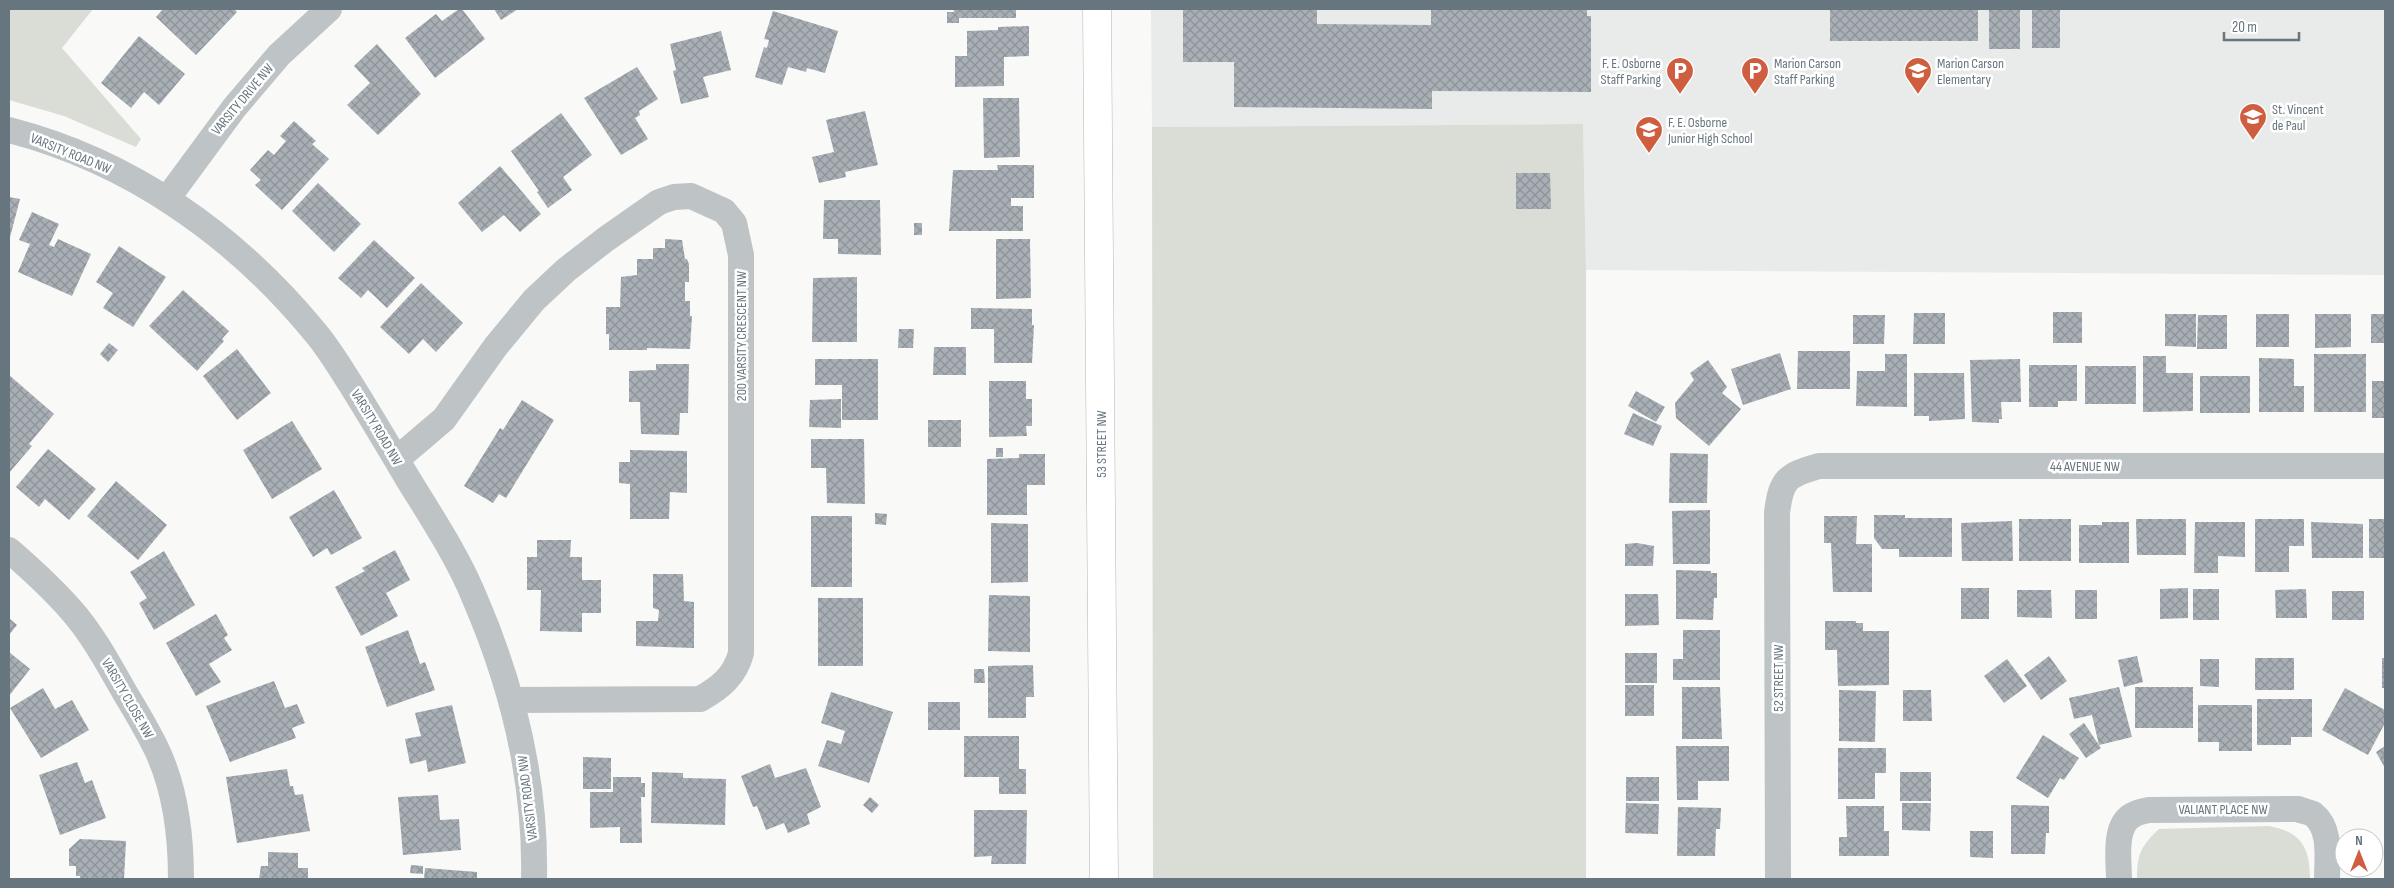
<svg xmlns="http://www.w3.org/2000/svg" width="2394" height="888" font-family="'Sofia Sans Condensed',sans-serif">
  <defs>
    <pattern id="building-cross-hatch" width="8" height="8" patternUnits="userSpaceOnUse" patternTransform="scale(1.25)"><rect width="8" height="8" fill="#a8afb5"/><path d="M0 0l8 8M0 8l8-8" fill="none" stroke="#8d9398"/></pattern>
  </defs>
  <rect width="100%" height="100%" fill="#f9f9f7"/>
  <!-- built -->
  <path fill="#e9eaea" d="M1151 9H2385V275L1586 270 1583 124 1152 127Z"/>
  <!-- green -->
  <path fill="#d9ddd6" d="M9 9H93L62 48 141 139 136 147 64 116 9 100Z
    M1583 124 1586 270V879H1153L1152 127Z
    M2269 826C2301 832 2310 847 2310 879H2137C2137 854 2141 846 2159 829Z"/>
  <!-- building -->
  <path fill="url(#building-cross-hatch)" d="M163 9H234L237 12 196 55 156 17Z
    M459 9H462L485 39 435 78 405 38 436 14 442 21Z
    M494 9H518L501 20Z
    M954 9H1016V18H959V23H947V12H954Z
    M1183 9H1317V24L1431 25V9H1587V16H1591V92L1432 91V109L1234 107V62H1183Z
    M1830 9H1978V41H1830Z
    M1989 9H2020V49H1989Z
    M2032 9H2060V48H2032Z
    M773 11 838 31 825 73 807 68 806 72 788 67 782 85 755 77 764 47 767 48 769 40 764 39Z
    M1029 26V56L1004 57V86L955 87V56H967V31L998 30V27Z
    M721 31 731 70 703 77 709 97 681 104 673 71 676 70 670 44Z
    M139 36 185 74 159 105 144 92 131 108 101 83Z
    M377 44 421 94 378 135 347 105 370 83 354 66Z
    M637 67 658 99 639 111 640 115 635 118 648 139 621 155 584 98Z
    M983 98H1019L1020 157 984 158Z
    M865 111 878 165 845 172 846 177 819 183 812 157 834 152 826 120Z
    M561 113 592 155 563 177 572 190 548 208 537 192 539 191 511 151Z
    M294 121 316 141 312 144 329 159 282 210 255 185 261 180 250 170 268 150 274 155 286 141 280 136Z
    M997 165H1034V198H1011V206H1023V231H949L953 170H998Z
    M500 166 541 214 520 232 504 215 482 232 458 203Z
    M1516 173H1550L1551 209H1516Z
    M318 183 361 224 334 252 292 211Z
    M9 197 20 199 9 241Z
    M824 200H880L881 255 838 254V239H823Z
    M32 212 59 224 49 245 54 247 58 239 91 254 72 296 18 272 30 244 19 240Z
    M914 223H922V235H914Z
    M665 239 682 240 685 259H687L689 264V282H685V301H690V316H692L690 349 647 348V350H609V334H606V307H620L621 277 637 275V259H653V248H665Z
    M996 239H1030L1031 298 996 299Z
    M374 240 415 278 387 308 368 290 361 298 338 278Z
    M119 246 166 277 133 327 103 308 113 293 96 282Z
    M857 277V342H812L813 278Z
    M421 283 463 323 436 352 423 339 409 354 380 327Z
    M183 290 229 331 222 339 224 341 197 371 149 326Z
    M971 308 1032 309V325H1034L1032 363H994V329H971Z
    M2053 312H2082V343H2053Z
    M1914 313H1945V344H1913Z
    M2165 314H2196V347L2165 346Z
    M2256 314H2289V347H2256Z
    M2315 314H2351V347L2315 348Z
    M2371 314H2385V343H2371Z
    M1853 315H1885L1884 344H1853Z
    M2198 315H2227V349H2197Z
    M899 329H914L913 348H898Z
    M109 343 118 350 108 362 100 354Z
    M934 347H966V375H933Z
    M237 349 271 393 237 420 203 376Z
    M1798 351H1850V389H1797Z
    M1780 353 1791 389 1743 405 1731 369Z
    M1885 354H1907V407L1856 406 1857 371H1885Z
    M2314 354H2366V412H2314Z
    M2143 356H2166V373H2193V411L2143 412Z
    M2259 358 2294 359V386H2304V412H2259Z
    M815 359H878V420H842V385H815Z
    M2020 359 2021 402H2001L2002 419H1999V423L1972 422 1970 360Z
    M1708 360 1727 387 1722 393 1741 409 1709 446 1676 418 1675 403 1694 380 1690 373Z
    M656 364H689L688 413H680L679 435 641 434 640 402H629V371L656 370Z
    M2029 365H2077V401H2058V407H2029Z
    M2085 366H2136V404H2085Z
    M1914 373H1964L1965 419 1929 421V416H1914Z
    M9 375 54 414 29 444 32 446 9 473Z
    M2200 376H2250V413H2200Z
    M989 381H1026V399H1032V426H1026L1027 436 989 437Z
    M2372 381H2385V418H2372Z
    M1636 391 1665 407 1656 422 1628 406Z
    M841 399V428L809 427 810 400Z
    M522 400 554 420 506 498 499 494 493 503 464 486 500 428 503 430Z
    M1633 413 1662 426 1653 446 1624 434Z
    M928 420H961V447H928Z
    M292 421 322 469 272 499 243 450Z
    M811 439H864L865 504 827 503 826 468H811Z
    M996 448H1003V457H996Z
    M48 449 96 489 69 520 45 499 39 507 16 487Z
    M630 450 687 451V493L670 492 669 519H630V484L619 483V462H630Z
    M1670 453 1708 454 1707 503H1669Z
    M1019 454H1045V485H1027V515H987V459L1019 458Z
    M116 481 167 525 138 560 87 516Z
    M334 490 362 538 331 555 327 548 313 557 289 517Z
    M1710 510V564H1673L1672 511Z
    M875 513 887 514 886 525 875 524Z
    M1874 515H1905V518H1952V557H1899V549H1882L1874 538Z
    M811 516H852V587H811Z
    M1824 516H1857L1856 544H1872V592H1833L1831 543H1824Z
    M2019 519H2071V561H2019Z
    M2136 519H2186V555H2137Z
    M2255 519H2304V546H2289V572H2255Z
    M2369 519H2385V558H2369Z
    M2012 521 2013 561H1962L1961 523Z
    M2102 522H2129V563H2079V525H2102Z
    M2195 522H2245V557L2218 556V573H2194Z
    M2311 522 2363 524V558H2312Z
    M991 523 1028 524V582L991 583Z
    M537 540H571L570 557H582V580H601V613H582V632L540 631 541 590H527V557H537Z
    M1637 543 1654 546 1653 566H1625V544Z
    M395 550 410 580 386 593 398 616 361 636 335 587 365 571 362 568Z
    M164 551 195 605 154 630 139 603 147 598 130 572Z
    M1676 570 1711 571V573H1717V598H1714L1713 620 1676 619Z
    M653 574H683L684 601 694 602V648L636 646V621H658L659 610 653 608Z
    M1961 588H1989V619H1961Z
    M2188 588V618L2160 619V589Z
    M2193 589H2219V620H2193Z
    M2306 589 2307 618H2276L2275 590Z
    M2017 590H2051L2052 618 2017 617Z
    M2075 590H2097V619H2075Z
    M2332 591H2364V620H2332Z
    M1625 594H1658L1659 625 1625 626Z
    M989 595 1030 596V652L988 651Z
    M818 598H863V666H818Z
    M216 614 228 635 224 638 232 650 209 664 221 682 196 696 166 643Z
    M9 618 17 625 9 635Z
    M1825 621H1856V623H1863V631H1889V685L1838 686 1837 650H1825Z
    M408 630 420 664 425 662 435 690 387 707 365 647Z
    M1683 630H1720V680H1673V659H1683Z
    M9 652 30 669 9 696Z
    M1625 653H1657V683H1625Z
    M2049 656 2067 681 2041 700 2024 675Z
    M2137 656 2143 682 2124 687 2118 660Z
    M2255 658H2294V690H2255Z
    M2382 658H2385V688H2382Z
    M2007 659 2027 686 2004 703 1984 676Z
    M2200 659H2219V687L2200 686Z
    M1033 665 1034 697H1026V718H988V666Z
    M974 669H984L985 683H974Z
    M274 681 285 708 297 704 305 723 292 728 296 738 230 762 206 706Z
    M1625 685H1654V716H1625Z
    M1682 687H1720L1722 739H1682Z
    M2119 687 2132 737 2099 745 2101 748 2086 758 2069 734 2084 723 2099 745 2092 715 2074 719 2069 698Z
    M2135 687H2193V728H2135Z
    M43 688 55 709 72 700 89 730 41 758 10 708Z
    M2345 688 2385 710V723L2368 755 2322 730Z
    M1839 690 1876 691 1875 742 1839 741Z
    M1903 690H1931L1932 721H1903Z
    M831 692 893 712 869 783 818 766 827 740 841 744 845 731 821 723Z
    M2257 699H2312V737H2291V745H2257Z
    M928 702H960V730H928Z
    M452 705 466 763 428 772 426 760 410 764 405 739 421 736 415 713Z
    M2198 705H2252V751H2219V742H2198Z
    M2043 735 2079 758 2064 780 2060 778 2048 798 2016 778Z
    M964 736H1019V769H1026V794H999V777H964Z
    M1676 746H1729V781H1698V800H1677Z
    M2385 746V768L2376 752Z
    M1838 748H1886V773H1875V799H1838Z
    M583 757 611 758V789H583Z
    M77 762 85 783 92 780 106 818 60 835 39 775Z
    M770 764 775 778 806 768 821 807 807 814 810 824 788 833 784 823 766 830 757 806 753 807 741 776Z
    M287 769 290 786H293L295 795 303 794 310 831 237 843 226 777Z
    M652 772 683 773V778L726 779 725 825 651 823Z
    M1900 772H1931V801H1900Z
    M613 777H641V783H645V797H641L642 843H620V827L590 828V792H613Z
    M1626 777H1659V801H1626Z
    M438 795 440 820 459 819 461 850 403 855 398 797Z
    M870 797 879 805 872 813 863 805Z
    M1626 803 1659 804 1658 834 1625 833Z
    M1902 803H1931L1930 831 1902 830Z
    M2011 805 2049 806V833H2046L2045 854H2011Z
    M1846 806H1884V831H1889V856H1839V837H1847Z
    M1678 807 1721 808 1720 829H1716L1715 856H1677Z
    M974 810H1027L1026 864H991L992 856 974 857Z
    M1970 831H1993V858L1970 857Z
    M80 839 126 841 124 879H80V876H76V866H69V849Z
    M268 852 298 853V868H308V879H259L261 866H268Z
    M411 865 423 866V874L410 873Z
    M425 868 477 872V879H424Z"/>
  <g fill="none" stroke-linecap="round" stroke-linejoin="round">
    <defs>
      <path id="secondary" d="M1097 9 1104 879"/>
    </defs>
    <!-- secondary casing -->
    <use href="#secondary" stroke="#b1b7bb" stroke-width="29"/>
    <!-- street -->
    <path stroke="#bec3c6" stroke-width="26" d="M9 130C130 161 235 235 314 331 328 347 339 366 350 383 370 415 389 447 408 479 432 518 458 557 475 599 513 687 536 783 534 879
      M167 199 234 108 279 55 329 9
      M397 459 444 419 496 346 534 300 566 270 606 239 659 202 674 197 691 196 724 211 734 223 741 255V653C735 676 720 688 700 699L511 700
      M9 550C31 569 52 588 72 611 93 635 109 665 125 693 136 711 146 728 155 746 175 786 181 835 181 879
      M1778 879 1777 513C1781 479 1787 475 1819 466H2385
      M2119 879C2119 861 2113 825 2133 815 2138 812 2144 811 2149 810L2298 809C2302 811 2309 812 2313 814 2332 829 2327 858 2327 879"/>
    <!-- secondary -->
    <use href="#secondary" stroke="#fff" stroke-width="28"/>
  </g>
  <!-- icons -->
  <defs>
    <symbol id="parking-pin" viewBox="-11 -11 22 30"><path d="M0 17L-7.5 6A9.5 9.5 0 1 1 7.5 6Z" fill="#cf5e41" stroke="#fff"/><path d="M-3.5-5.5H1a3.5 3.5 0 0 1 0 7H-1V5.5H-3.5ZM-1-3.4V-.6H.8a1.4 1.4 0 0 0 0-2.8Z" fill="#fff"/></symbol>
    <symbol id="school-pin" viewBox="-11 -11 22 30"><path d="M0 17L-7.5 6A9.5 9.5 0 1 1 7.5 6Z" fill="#cf5e41" stroke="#fff"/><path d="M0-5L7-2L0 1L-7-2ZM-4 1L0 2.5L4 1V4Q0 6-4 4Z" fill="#fff"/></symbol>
  </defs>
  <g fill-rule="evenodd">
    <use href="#parking-pin" x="1664" y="55" width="32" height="43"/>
    <use href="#parking-pin" x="1739" y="55" width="32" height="43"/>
    <use href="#school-pin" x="1902" y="55" width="32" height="43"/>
    <use href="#school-pin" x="2237" y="101" width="32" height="43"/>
    <use href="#school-pin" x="1633" y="114" width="32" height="43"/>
  </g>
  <g text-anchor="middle" stroke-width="5" stroke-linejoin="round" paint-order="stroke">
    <!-- poi labels -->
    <g font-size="14" fill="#66757e" stroke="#fff" text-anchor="start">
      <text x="1661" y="68" text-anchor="end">F. E. Osborne<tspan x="1661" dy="16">Staff Parking</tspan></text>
      <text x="1774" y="68">Marion Carson<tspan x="1774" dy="16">Staff Parking</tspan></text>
      <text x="1937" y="68">Marion Carson<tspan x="1937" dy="16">Elementary</tspan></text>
      <text x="2272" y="114">St. Vincent<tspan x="2272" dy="16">de Paul</tspan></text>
      <text x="1668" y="127">F. E. Osborne<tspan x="1668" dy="16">Junior High School</tspan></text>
    </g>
    <!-- street labels -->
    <g font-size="14" fill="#66757e" stroke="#fff">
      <text transform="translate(242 99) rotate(-50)" y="5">VARSITY DRIVE NW</text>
      <text transform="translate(71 153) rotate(22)" y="5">VARSITY ROAD NW</text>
      <text transform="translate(741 336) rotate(-90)" y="5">200 VARSITY CRESCENT NW</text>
      <text transform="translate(377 427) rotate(59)" y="5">VARSITY ROAD NW</text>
      <text transform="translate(1101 444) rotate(-90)" y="5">53 STREET NW</text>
      <text x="2085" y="471">44 AVENUE NW</text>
      <text transform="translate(1778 678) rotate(-90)" y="5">52 STREET NW</text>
      <text transform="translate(128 698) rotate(60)" y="5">VARSITY CLOSE NW</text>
      <text transform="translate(527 798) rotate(-97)" y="5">VARSITY ROAD NW</text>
      <text x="2223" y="814">VALIANT PLACE NW</text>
    </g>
  </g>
  <!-- border -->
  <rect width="2394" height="888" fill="none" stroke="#66757e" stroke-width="20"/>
  <!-- north arrow -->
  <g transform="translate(2359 853)"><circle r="24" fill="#ffffff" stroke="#c2c8cb"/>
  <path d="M0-4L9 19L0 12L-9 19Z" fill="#cf5e41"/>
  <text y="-8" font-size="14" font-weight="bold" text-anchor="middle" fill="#66757e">N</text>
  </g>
  <!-- scale -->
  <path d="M2224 32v8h75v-8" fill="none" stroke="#66757e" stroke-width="2.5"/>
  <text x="2232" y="32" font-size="15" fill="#66757e" stroke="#ffffff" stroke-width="4" paint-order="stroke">20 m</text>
</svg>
